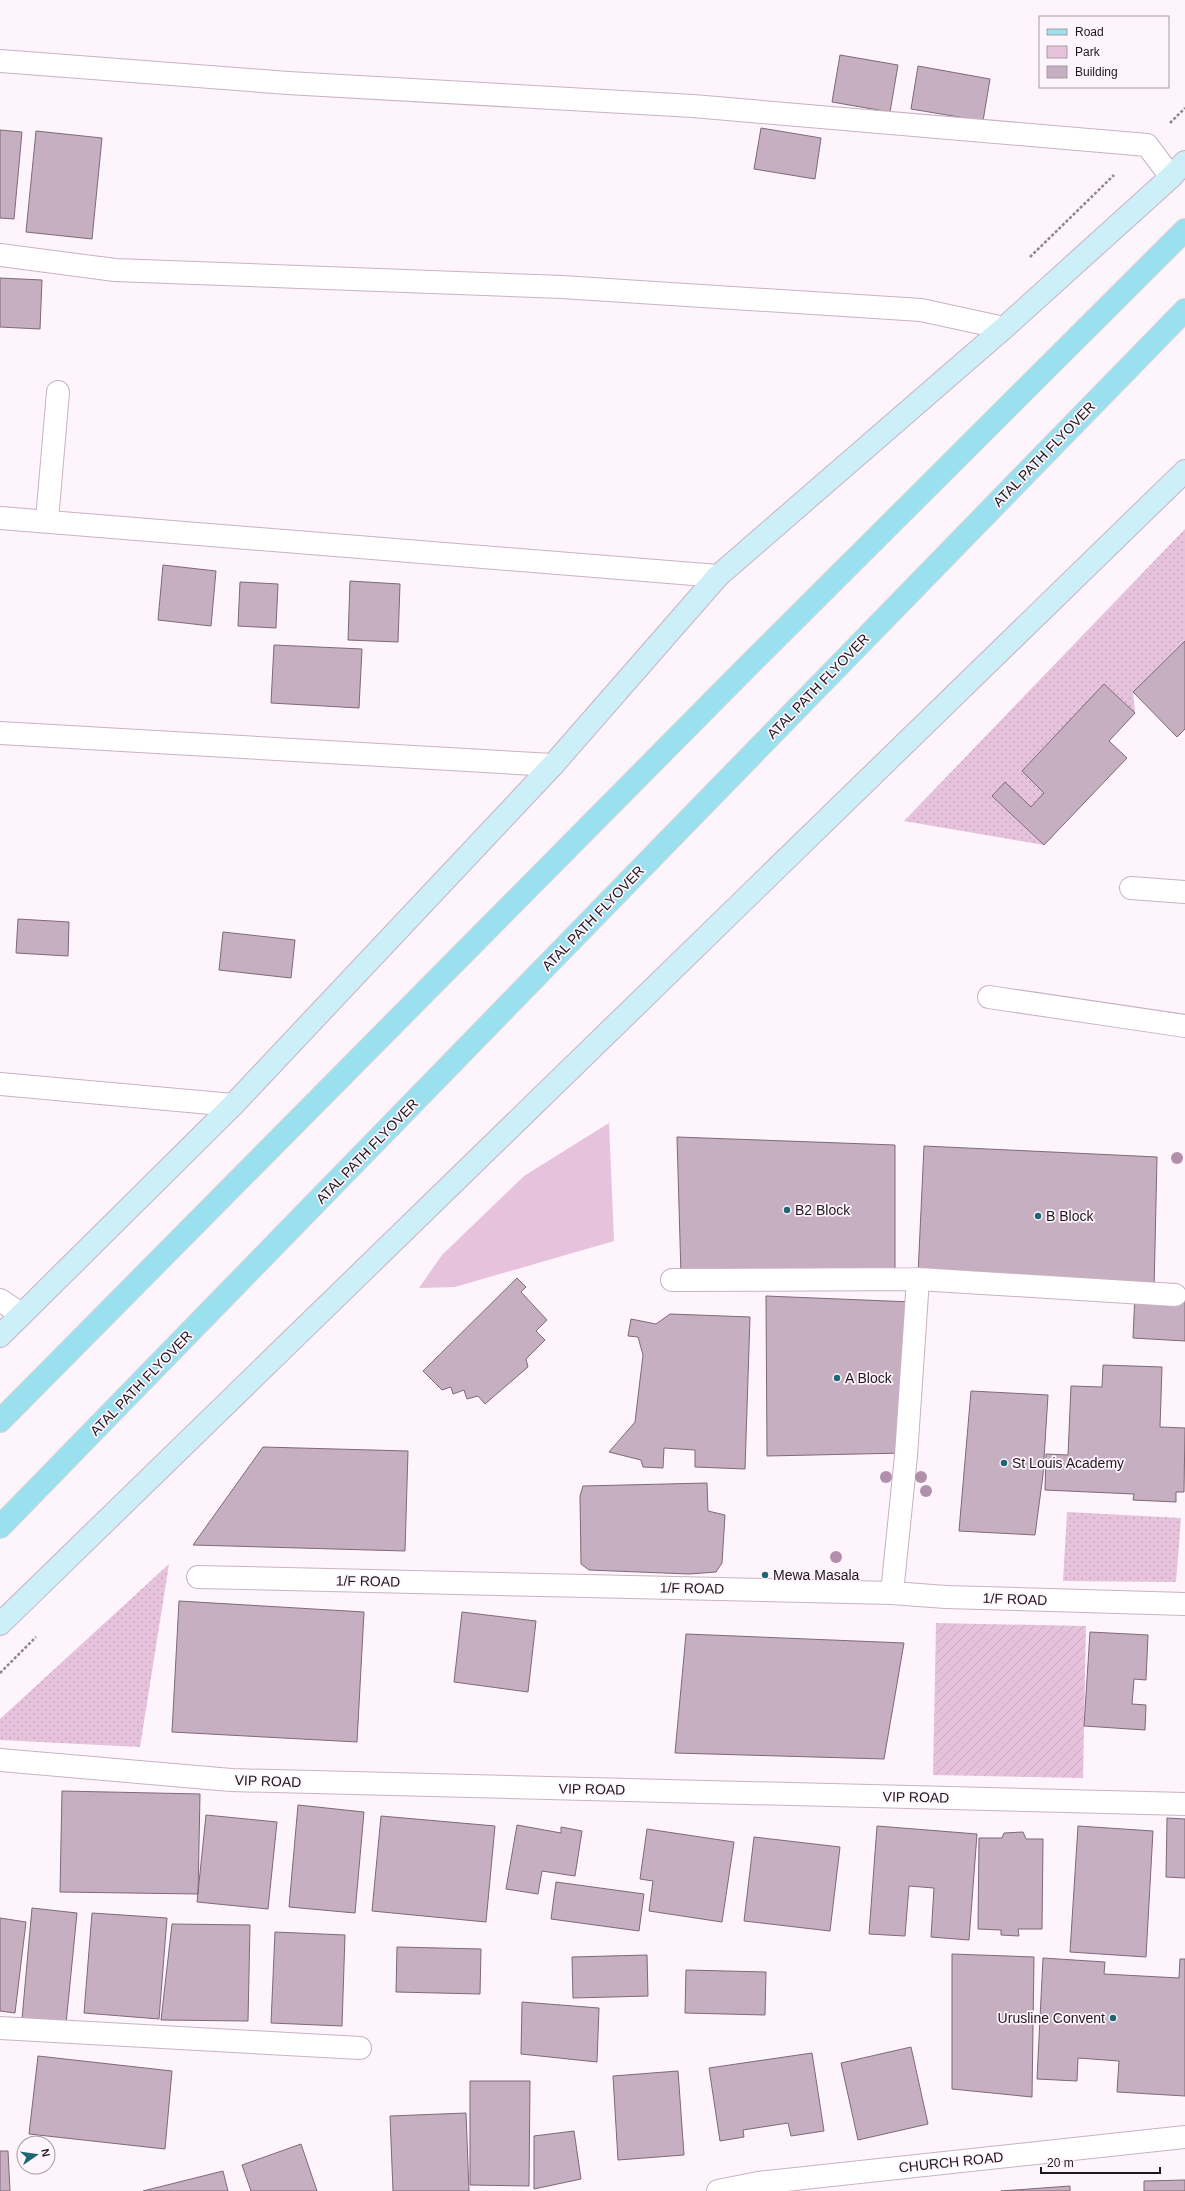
<svg xmlns="http://www.w3.org/2000/svg" width="1185" height="2191" font-family="Arial,sans-serif">
  <defs>
    <pattern id="grass-dots" width="8" height="8" patternUnits="userSpaceOnUse"><rect width="8" height="8" fill="#e7c2dd"/><path d="M2 2h.1M6 6h.1" fill="none" stroke="#c6a6bd" stroke-width="1.8" stroke-linecap="round"/></pattern>
    <pattern id="garden-furrows" width="10" height="10" patternUnits="userSpaceOnUse"><rect width="10" height="10" fill="#e7c2dd"/><path d="M-1 1l2-2M0 10L10 0M9 11l2-2" fill="none" stroke="#c6a6bd"/></pattern>
  </defs>
  <rect width="100%" height="100%" fill="#fef4fb"/>
  <!-- grass -->
  <path fill="url(#grass-dots)" d="M1185 529V641L1133 692 1135 713 1104 684 1022 771 1044 793 1031 807 1005 782 992 796 1044 845 904 821Z
    M1067 1512 1181 1518 1176 1582 1063 1581Z
    M169 1564 140 1747 0 1740V1719Z"/>
  <!-- park -->
  <path fill="#e7c2dd" d="M609 1123 614 1241 455 1287 419 1288 442 1255 524 1176Z"/>
  <!-- garden -->
  <path fill="url(#garden-furrows)" d="M936 1623 1086 1626 1083 1778 933 1775Z"/>
  <!-- building -->
  <path fill="#c6afc0" stroke="#7e6978" d="M840 55 898 65 890 112 832 102Z
    M918 66 990 79 983 121 911 109Z
    M761 128 821 138 815 179 754 169Z
    M0 130 22 132 14 219 0 218Z
    M36 131 102 138 92 239 26 232Z
    M0 278 42 280 40 329 0 327Z
    M163 565 216 571 211 626 158 620Z
    M350 581 400 584 398 642 348 640Z
    M240 582 278 584 276 628 238 626Z
    M1185 641V729L1177 737 1133 692Z
    M274 645 362 649 359 708 271 703Z
    M1104 684 1135 713 1109 741 1127 758 1044 845 992 796 1005 782 1031 807 1044 793 1022 771Z
    M18 919 69 922 68 956 16 953Z
    M223 932 295 940 291 978 219 970Z
    M677 1137 895 1145V1277L681 1275Z
    M924 1146 1157 1157 1154 1291 918 1275Z
    M517 1278 526 1287 521 1292 547 1320 536 1331 545 1340 526 1359 528 1367 485 1404 478 1396 467 1399 464 1390 453 1394 451 1387 442 1390 423 1371Z
    M1135 1293 1185 1295V1341L1133 1338Z
    M766 1296 912 1302 904 1453 767 1456Z
    M670 1314 750 1317 745 1469 695 1467V1450L664 1448 663 1468 643 1467 641 1460 609 1452 635 1422 643 1355 638 1337 628 1336 631 1319 656 1324Z
    M1103 1365 1162 1367 1160 1427 1185 1428 1184 1492H1176V1502L1133 1500 1134 1494 1045 1490 1046 1454 1068 1455 1071 1386 1102 1387Z
    M971 1391 1048 1395 1043 1475 1035 1535 959 1531Z
    M263 1447 408 1451 405 1551 193 1545Z
    M707 1483 708 1511 725 1515 722 1563 716 1572 689 1574 589 1570 581 1564 580 1496 583 1486Z
    M179 1601 364 1612 357 1742 172 1732Z
    M462 1612 536 1621 528 1692 454 1682Z
    M1090 1632 1148 1635 1146 1680 1134 1679 1132 1704 1146 1705 1145 1730 1084 1726Z
    M686 1634 904 1643 884 1759 675 1753Z
    M62 1791 200 1794 198 1894 60 1892Z
    M298 1805 364 1812 355 1913 289 1907Z
    M206 1815 277 1822 268 1909 197 1902Z
    M381 1816 495 1826 486 1922 372 1911Z
    M1167 1818 1185 1819V1878L1166 1877Z
    M517 1825 561 1833V1827L582 1831 575 1876 542 1871 538 1894 506 1889Z
    M877 1826 977 1834 969 1940 931 1937 934 1888 909 1886 905 1936 869 1934Z
    M1078 1826 1153 1831 1146 1957 1070 1952Z
    M647 1829 734 1842 722 1922 649 1911 653 1881 640 1879Z
    M1023 1832 1026 1839H1043L1042 1929H1018L1019 1936 1001 1935V1930L978 1929 979 1838H1002L1004 1833Z
    M754 1837 840 1847 830 1931 744 1921Z
    M556 1882 644 1894 639 1931 551 1919Z
    M32 1908 77 1913 66 2024 22 2019Z
    M92 1913 167 1918 159 2019 84 2013Z
    M0 1918 26 1922 15 2013 0 2011Z
    M172 1924 250 1925 248 2021 161 2020Z
    M275 1932 345 1935 342 2026 271 2023Z
    M397 1947 481 1949 480 1994 396 1992Z
    M952 1954 1034 1957 1032 2097 952 2089Z
    M647 1955 648 1996 573 1998 572 1957Z
    M1043 1958 1105 1962 1104 1974 1179 1978 1180 1959H1185V2096L1117 2092 1119 2061 1078 2058 1077 2081 1037 2079Z
    M686 1970 766 1972 765 2015 685 2013Z
    M522 2002 599 2008 597 2062 521 2054Z
    M911 2047 928 2124 858 2140 841 2063Z
    M812 2053 824 2131 791 2136 788 2123 743 2130 744 2137 720 2141 709 2068Z
    M38 2056 172 2071 165 2149 29 2134Z
    M678 2071 684 2155 618 2160 613 2076Z
    M470 2081H530L529 2186 470 2185Z
    M466 2113 469 2191H393L390 2116Z
    M574 2131 581 2179 534 2189V2136Z
    M301 2144 317 2191H251L242 2165Z
    M0 2151H8L10 2191H0Z
    M223 2171 228 2191H143Z
    M1185 2180V2191H1144V2181Z
    M1070 2186V2191H1001Z"/>
  <g fill="none" stroke-linecap="round" stroke-linejoin="round">
    <defs>
      <path id="street" d="M0 61 288 83 693 106 1147 145 1171 177
        M0 255 115 270 562 287 921 310 1004 328
        M0 518 718 576
        M47 520 58 392
        M0 733 553 765
        M1131 888 1185 892
        M989 997 1185 1026
        M0 1084 233 1105
        M672 1280 918 1279 1175 1295
        M0 1300 21 1314
        M198 1577 892 1593 946 1597 1185 1604
        M892 1593 906 1456 918 1279
        M0 1760 231 1780 1185 1804
        M0 2028 360 2048
        M718 2191 758 2183 1185 2137"/>
      <path id="secondary" d="M0 1336 233 1105 553 765 718 576 1004 328 1171 177 1185 162
        M0 1624 1185 471"/>
      <path id="primary" d="M0 1421 738 676 1185 230
        M0 1527 1185 310"/>
    </defs>
    <!-- street casing -->
    <use href="#street" stroke="#c9b2c3" stroke-width="24"/>
    <!-- secondary casing -->
    <use href="#secondary" stroke="#c9b2c3" stroke-width="24"/>
    <!-- primary casing -->
    <use href="#primary" stroke="#d7d5d6" stroke-width="24"/>
    <!-- path -->
    <path stroke="#8f868c" stroke-width="2.5" stroke-dasharray="3 2" stroke-linecap="butt" d="M1170 123 1185 108
      M1030 257 1114 175
      M0 1673 36 1637"/>
    <!-- street -->
    <use href="#street" stroke="#fff" stroke-width="22"/>
    <!-- secondary -->
    <use href="#secondary" stroke="#cdeff7" stroke-width="22"/>
    <!-- primary -->
    <use href="#primary" stroke="#9be0ef" stroke-width="22"/>
  </g>
  <!-- trees -->
  <g fill="#b28faa">
    <circle cx="1177" cy="1158" r="6"/>
    <circle cx="886" cy="1477" r="6"/>
    <circle cx="921" cy="1477" r="6"/>
    <circle cx="926" cy="1491" r="6"/>
    <circle cx="836" cy="1557" r="6"/>
  </g>
  <!-- markers -->
  <g fill="#1f6675" stroke="#fef4fb" stroke-width="1.5">
    <circle cx="787" cy="1210" r="4"/>
    <circle cx="1038" cy="1216" r="4"/>
    <circle cx="837" cy="1378" r="4"/>
    <circle cx="1004" cy="1463" r="4"/>
    <circle cx="765" cy="1575" r="4"/>
    <circle cx="1113" cy="2018" r="4"/>
  </g>
  <g text-anchor="middle" stroke-width="3.5" stroke-linejoin="round" paint-order="stroke">
    <!-- street labels -->
    <g font-size="14" fill="#1f171d" stroke="#fef4fb">
      <text transform="translate(1044 454) rotate(-46)" y="5">ATAL PATH FLYOVER</text>
      <text transform="translate(818 686) rotate(-46)" y="5">ATAL PATH FLYOVER</text>
      <text transform="translate(593 918) rotate(-46)" y="5">ATAL PATH FLYOVER</text>
      <text transform="translate(367 1151) rotate(-46)" y="5">ATAL PATH FLYOVER</text>
      <text transform="translate(141 1383) rotate(-46)" y="5">ATAL PATH FLYOVER</text>
      <text transform="translate(368 1581) rotate(1)" y="5">1/F ROAD</text>
      <text transform="translate(692 1588) rotate(1)" y="5">1/F ROAD</text>
      <text transform="translate(1015 1599) rotate(2)" y="5">1/F ROAD</text>
      <text transform="translate(268 1781) rotate(2)" y="5">VIP ROAD</text>
      <text transform="translate(592 1789) rotate(1)" y="5">VIP ROAD</text>
      <text transform="translate(916 1797) rotate(1)" y="5">VIP ROAD</text>
      <text transform="translate(951 2162) rotate(-6)" y="5">CHURCH ROAD</text>
    </g>
    <!-- poi labels -->
    <g font-size="14" fill="#1f171d" stroke="#fef4fb" text-anchor="start">
      <text x="795" y="1215">B2 Block</text>
      <text x="1046" y="1221">B Block</text>
      <text x="845" y="1383">A Block</text>
      <text x="1012" y="1468">St Louis Academy</text>
      <text x="773" y="1580">Mewa Masala</text>
      <text x="1105" y="2023" text-anchor="end">Urusline Convent</text>
    </g>
  </g>
  <!-- legend -->
  <rect x="1039" y="16" width="130" height="72" fill="#fef4fb" stroke="#a59ca2"/>
  <rect x="1047" y="29" width="20" height="6" fill="#9be0ef" stroke="#a59ca2"/>
  <text x="1075" y="36" font-size="12" fill="#1f171d">Road</text>
  <rect x="1047" y="46" width="20" height="12" fill="#e7c2dd" stroke="#a59ca2"/>
  <text x="1075" y="56" font-size="12" fill="#1f171d">Park</text>
  <rect x="1047" y="66" width="20" height="12" fill="#c6afc0" stroke="#a59ca2"/>
  <text x="1075" y="76" font-size="12" fill="#1f171d">Building</text>
  <!-- north arrow -->
  <g transform="translate(36 2155) rotate(77)"><circle r="19" fill="#fef4fb" stroke="#a59ca2"/>
  <path d="M0-3L7 15L0 10L-7 15Z" fill="#1f6675"/>
  <text y="-6" font-size="11" font-weight="bold" text-anchor="middle" fill="#1f171d">N</text>
  </g>
  <!-- scale -->
  <path d="M1041 2167v6h119v-6" fill="none" stroke="#1f171d" stroke-width="2"/>
  <text x="1047" y="2167" font-size="12" fill="#1f171d" stroke="#fef4fb" stroke-width="3" paint-order="stroke">20 m</text>
</svg>
